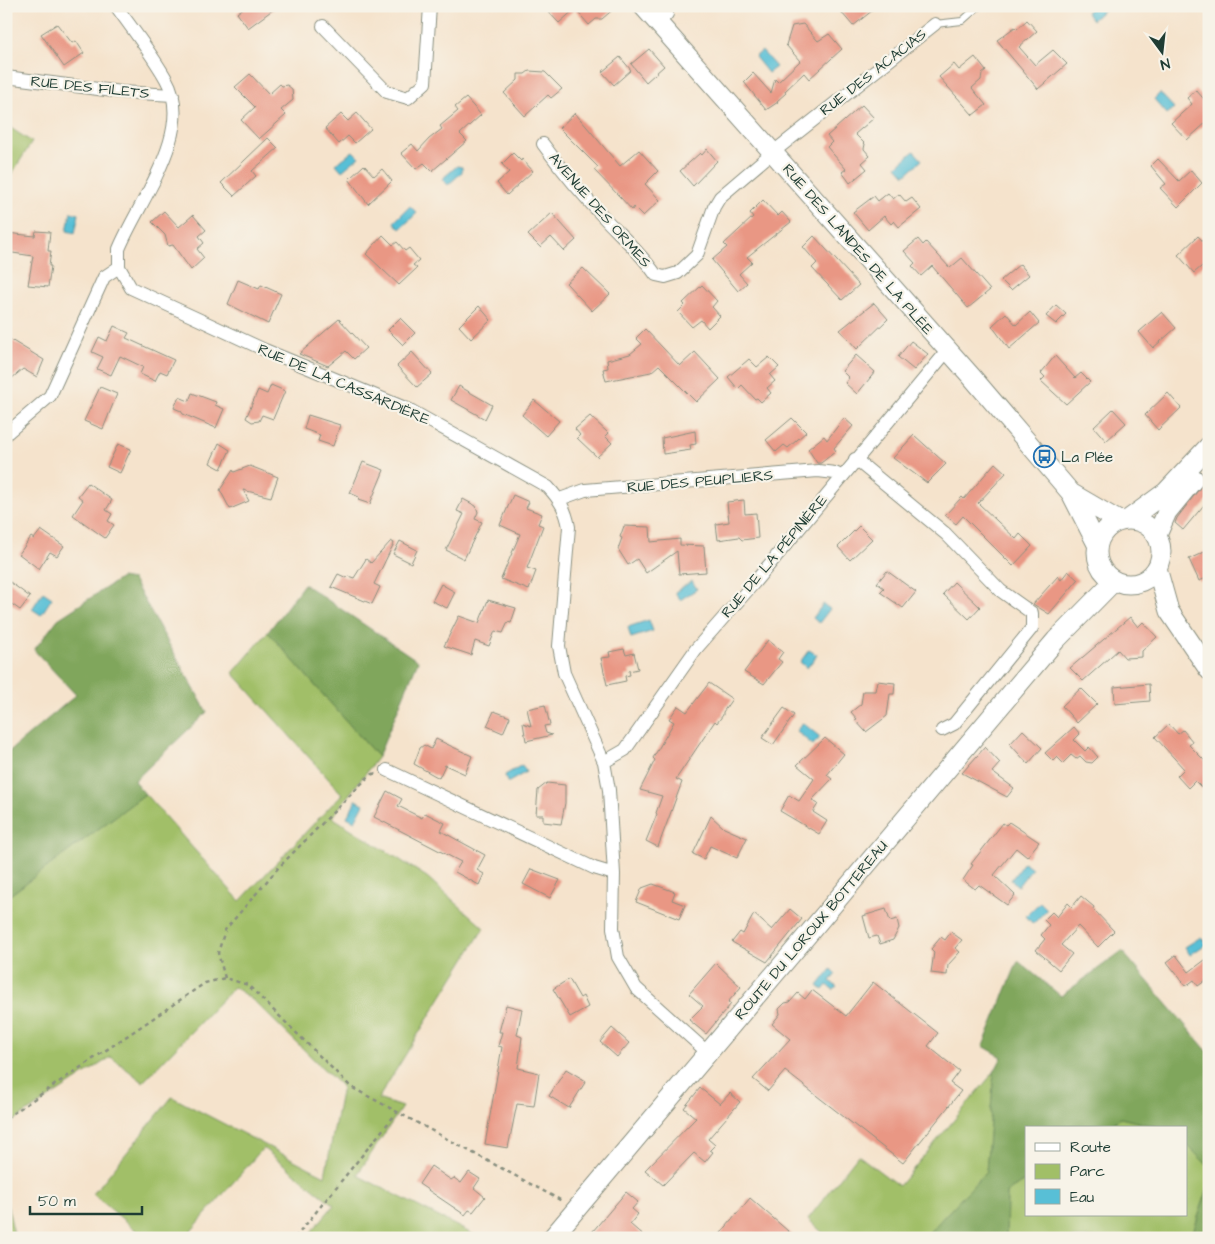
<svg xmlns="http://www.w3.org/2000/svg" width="1215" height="1244" font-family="'Architects Daughter',sans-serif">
  <rect width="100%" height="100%" fill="#f7f3e8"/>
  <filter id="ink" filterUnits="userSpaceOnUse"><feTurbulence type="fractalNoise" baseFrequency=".02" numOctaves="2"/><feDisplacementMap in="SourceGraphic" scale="10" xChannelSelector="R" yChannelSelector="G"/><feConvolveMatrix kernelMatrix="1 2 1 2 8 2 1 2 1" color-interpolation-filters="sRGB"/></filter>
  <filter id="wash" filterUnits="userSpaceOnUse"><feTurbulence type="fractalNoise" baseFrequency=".0096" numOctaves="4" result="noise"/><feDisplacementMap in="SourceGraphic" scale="20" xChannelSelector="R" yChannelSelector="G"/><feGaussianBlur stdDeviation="1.12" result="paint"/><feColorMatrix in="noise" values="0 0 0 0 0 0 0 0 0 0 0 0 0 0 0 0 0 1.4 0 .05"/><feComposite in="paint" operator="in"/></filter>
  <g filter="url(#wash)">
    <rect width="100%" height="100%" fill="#f5e3cc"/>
    <!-- green -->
    <path fill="#a1bf67" stroke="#607e4e" d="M6 125 32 142 6 183Z
      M268 632 378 757 332 817 427 877 484 928 378 1099 402 1107 357 1175 480 1238H306L334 1205 263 1148 185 1238H145L93 1194 172 1097 325 1176 342 1087 255 1002 234 987 143 1082 111 1057 6 1126V898L145 794 240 901 342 794 233 673Z
      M994 1072 986 1172 924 1238H828L808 1219 858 1155 899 1186Z
      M1121 1118 1162 1128H1106Z
      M1186 1144 1209 1167V1185L1191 1238H1006L1007 1192 1026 1180V1215H1186Z
      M6 1200 15 1238H6Z"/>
    <!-- forest -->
    <path fill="#80a65c" stroke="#507248" d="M121 578 133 580 207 712 134 781 145 794 6 898V754L76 695 34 650 58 619Z
      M304 584 418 661 378 757 268 632Z
      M1122 951 1209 1053V1167L1186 1144V1128H1162L1121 1118 1106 1128H1026V1180L1007 1192 1006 1238H924L986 1172 994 1072 1002 1057 983 1046 1018 961 1061 996Z
      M1209 1185V1238H1191Z"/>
    <!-- water -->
    <path fill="#58bfd6" stroke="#3c7e85" d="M1093 6H1108L1092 20 1086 12Z
      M762 51 776 67 768 73 755 57Z
      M1160 93 1174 108 1167 114 1154 99Z
      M353 151 359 157 342 171 336 164Z
      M914 151 922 160 905 175 897 166Z
      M457 166 462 167V172L448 185 442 179Z
      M410 206 417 213 400 229 394 222Z
      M71 212 79 214 75 233 67 231Z
      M692 581 697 589 680 600 675 592Z
      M43 592 52 598 41 615 32 609Z
      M823 604 830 609 819 623 813 618Z
      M649 620 653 631 631 638 628 627Z
      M809 650 817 655 807 668 800 662Z
      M803 723 820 737 813 745 796 731Z
      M522 765 526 772 509 782H507L505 775Z
      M356 800 364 804 355 821 347 817Z
      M1024 862 1032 868 1018 886 1011 880Z
      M1040 902 1047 909 1033 924 1026 916Z
      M1201 937 1206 944 1190 955 1185 947Z
      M831 969 836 974 830 981 837 987 834 990 827 985 823 990 818 986Z"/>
    <g id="blocks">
      <!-- building -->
      <path fill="#e99784" d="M246 6H278L248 28 237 13Z
        M543 6H617L602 19H596L589 25 575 9 559 23Z
        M836 6H878L853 26Z
        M1027 20 1037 31 1019 47 1035 65 1053 50 1067 64 1038 89 997 40 1015 27 1017 29Z
        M57 24 72 43 76 41 84 53 64 67 41 34Z
        M803 24 818 41 829 34 842 49 809 79 804 73 785 91 786 93 777 101 778 102 766 110 744 82 753 73 771 93 775 79 778 82 800 61 786 45 792 26Z
        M649 49 664 66 646 82 631 64Z
        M620 57 631 70 614 85 602 72Z
        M975 57 986 71 982 74 981 80 972 88 986 105 973 115 939 77 954 64 959 70Z
        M529 71 545 72 562 89 551 98 548 95 525 116 504 93 518 80V74H525Z
        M250 74 269 94 280 84 282 86 287 85 292 89 293 100 281 110 286 115 259 139 241 120 255 107 235 87Z
        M1196 90 1209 105V120L1187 140 1171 123 1192 104 1187 98Z
        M466 98 481 115 460 134 467 141 432 171 424 163 416 169 401 153 412 144 418 151 429 139 442 129 440 126 458 111 455 107Z
        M862 105 874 118 855 134 865 144 864 149 870 156 862 163 867 169 850 183 842 172 846 169 827 147 832 142 827 136Z
        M357 113 371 129 355 143 348 136 339 144 325 128 341 114 348 121Z
        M575 113 620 166 639 150 658 171 645 184 660 200 643 216 634 207 632 210 620 197 594 170 598 167 559 128Z
        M268 138 278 148 252 171 256 176 234 196 221 183Z
        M707 149 717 161 693 186 680 171 700 153 702 155Z
        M513 153 521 161 522 159 533 171 507 195 497 183 509 172 502 164Z
        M1158 159 1179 181 1191 170 1202 183 1178 207 1160 188 1166 184 1151 166Z
        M364 165 374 176 382 169 392 181 368 204 349 179Z
        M888 193 893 199 899 194 906 202 912 198 921 209 899 227 894 221 891 224 884 216 868 230 853 212 874 196 878 201Z
        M763 200 778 216 782 212 791 222 747 257 752 262 739 274 747 283 738 291 712 260 727 247 724 244 753 217 750 213Z
        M164 211 179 227 193 215 206 230 199 236 204 243 197 249 204 258 191 270 173 245 168 246 165 235 152 222Z
        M552 213 576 240 564 251 551 237 540 247 528 235Z
        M36 231 50 232 48 251H51L49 266H51L48 287 28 285 33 256 6 252V233L35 236Z
        M383 235 393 245 397 242 405 251 409 248 419 260 413 265 417 268 399 285 366 254Z
        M814 236 859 285 842 300 812 268 817 263 803 247Z
        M1198 236 1209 248V260L1194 273 1178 255Z
        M918 239 923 245 926 242 950 268 962 258 990 290 968 308 932 266 921 276 912 266 915 263 904 251Z
        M1020 264 1029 275 1011 290 1001 280Z
        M583 268 610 294 592 311 566 283Z
        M238 280 259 289 261 285 281 294 268 324 228 304Z
        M702 285 717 301 712 307 720 316 708 328 701 320 692 327 678 312 685 305 683 303Z
        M874 303 888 319 857 349 840 330Z
        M1056 305 1066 314 1056 324 1046 316Z
        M479 306 491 320 471 339 459 326Z
        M1030 312 1039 323 1009 349 992 326 1006 313 1016 325Z
        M1162 312 1176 328 1153 348 1139 332Z
        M400 318 415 333 403 345 388 330Z
        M339 319 366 348 354 359 346 351 328 366 299 354Z
        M114 326 129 333 126 338 174 360 167 374 160 371 155 381 140 374 143 367 120 356 111 375 97 369 103 357 92 352 99 337 107 341Z
        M645 329 680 366 695 352 720 379 696 402 659 365 651 372 606 381 603 369 608 368 607 360 630 354 642 344 636 338Z
        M6 337 44 360 37 377 23 369 6 383Z
        M911 341 928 354 914 370 898 357Z
        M412 352 432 374 417 387 397 366Z
        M856 355 875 372 857 394 845 383 849 378 842 371Z
        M1055 356 1075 378 1081 373 1090 382 1066 404 1041 381 1045 377 1041 373Z
        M769 357 779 367 770 375 775 381 767 388 771 393 761 402 757 398 755 399 742 385 738 389 728 377 749 359 757 367Z
        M271 385 285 391 273 419 262 415 259 421 252 422 246 418 258 390 267 394Z
        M459 386 492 405 485 419 451 400Z
        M100 387 117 394 103 429 84 421Z
        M192 393 216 402 215 405 224 409 216 428 183 414 181 411 174 408 179 397 189 401Z
        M1168 393 1181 408 1158 430 1145 415Z
        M534 400 559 421 546 436 522 415Z
        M1113 409 1126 423 1106 441 1094 427Z
        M308 415 340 425 333 446 318 441 320 435 304 429Z
        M590 416 608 433 605 436 612 443 597 457 577 438 580 435 575 429Z
        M792 418 806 432 788 448 784 445 776 452 766 440Z
        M844 418 853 426 834 448 836 451 821 463H817L808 449 824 436 827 440Z
        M695 431 696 444 690 445 691 450 663 454 662 438Z
        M914 435 946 464 927 483 893 458Z
        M219 443 230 450 221 469 210 463Z
        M118 444 131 449 120 473 107 467Z
        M363 462 384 470 370 504 358 500 359 497 350 493Z
        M995 463 1006 473 978 503 1016 539 1020 534 1032 546 1013 566 963 516 956 524 945 515 962 497 964 499Z
        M250 466 278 477 271 497 243 490 249 501 230 509 220 490 233 470 234 472Z
        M1209 476V499L1183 530 1175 523 1177 518Z
        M88 483 112 500 106 510 112 514 108 521 114 525 105 538 73 515 83 500 78 496Z
        M513 495 529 502 526 508 542 514 538 524 543 526 527 568 536 571 529 590 501 579 520 534 500 525Z
        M463 499 476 506 478 512 475 519 482 522 464 559 446 550 464 514 457 511Z
        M744 500 745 514 756 513 758 538 742 540 739 537 718 540 716 524 729 522 727 502Z
        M624 526 650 527 651 542 680 539V545L704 546 706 572 679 574 677 551 646 573 637 559 628 565 618 549 622 538 620 537Z
        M859 526 872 539 850 560 838 547Z
        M41 530 64 546 57 556 50 552 39 569 19 554 31 537 34 539Z
        M391 541 394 543 374 584 380 587 372 604 331 587 338 574 347 578 348 576 354 578 366 559 371 563Z
        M400 541 417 550 411 563 393 554Z
        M1209 550V577L1199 581 1189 559Z
        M887 571 916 592 903 608 880 592 884 588 877 583Z
        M1068 571 1078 580 1049 614 1033 604 1058 576 1061 580Z
        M6 579 30 597 20 610 6 600Z
        M954 582 980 607 969 619 943 594Z
        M441 584 455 592 447 608 432 601Z
        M488 600 516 608 511 623 508 622 503 633 495 631 489 646 475 641 471 655 444 646 459 616 479 623Z
        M1130 617 1138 627 1143 622 1157 637 1142 651V657L1125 658 1118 650 1083 681 1070 668Z
        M768 640 783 652 778 659 782 662 764 684 744 672Z
        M624 649 626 655 634 653 638 669 629 671 630 675 625 676 626 681 607 685 601 658 610 657 609 652Z
        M877 681 895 683 894 694H890L887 716 866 732 855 720 857 719 851 712 861 704 863 691H875Z
        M709 683 732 699 723 712V715L717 723 715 721 676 779 682 782 658 847 646 841 657 814 656 813 662 796 640 790 655 760 653 758 674 722 669 719 678 706 687 712Z
        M1149 684 1150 701 1115 704 1114 687Z
        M1081 688 1097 704 1077 723 1062 706Z
        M545 705 550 725 544 726 546 733 552 735 526 741 523 723 531 726 527 709Z
        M784 708 794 715 773 745 762 738Z
        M494 711 510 717 503 733 487 726Z
        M1169 724 1178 734 1183 730 1193 742 1189 745 1209 765V795L1195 781 1188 788 1177 776 1184 769 1155 737Z
        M1074 727 1080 734 1074 740 1085 751 1089 747 1098 757 1092 763 1086 762 1080 756 1076 759 1071 755 1063 763 1057 757 1053 761 1045 753Z
        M1023 730 1042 748 1028 764 1010 744Z
        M825 738 844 754 827 775 832 779 812 800 818 804 813 812 827 821 819 834 780 811 789 795 799 801 814 779 797 765Z
        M436 739 472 756 465 774 445 765 439 778 414 764 420 748 424 745 431 749Z
        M985 747 1000 763 992 772 1014 788 1007 797 962 773Z
        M547 783 565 785V803L561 824 543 822V815H536L538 790Z
        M387 791 402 799 398 806 422 818 425 813 445 823 441 831 485 855 477 870 484 874 479 885 455 872 461 862 374 817Z
        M711 816 724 828 747 838 737 858 710 846 704 859 693 854Z
        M1009 822 1039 842 1027 857 1016 848 994 875 1015 895 1007 905 979 885 975 889 963 880 973 865 971 864 1003 823 1006 825Z
        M531 869 560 880 550 898 523 884Z
        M653 884 675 892 672 900 685 905 679 919 636 902 642 888Z
        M1081 896 1094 907 1093 909 1114 931 1098 947 1078 926 1061 945 1072 954 1059 970 1036 950 1045 939 1041 935 1049 925 1044 920 1052 912 1057 917 1068 903 1072 907Z
        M790 909 802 919 767 962 732 942 740 932 743 934 754 914 772 930Z
        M886 909 890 921 897 919 899 928 893 940 880 944 877 936 869 938 863 916Z
        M951 932 962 940 955 948 960 952 948 965 947 975 931 973 934 952 931 949 941 937 945 940Z
        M1176 955 1189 972 1209 957V978L1198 986 1194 980 1186 986 1167 962Z
        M716 963 741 987 728 1002 731 1004 706 1034 689 1020 703 1006 689 994Z
        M569 979 580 998 583 996 588 1007 570 1017 553 989Z
        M873 982 938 1033 928 1046 959 1071 950 1083 961 1091 903 1163 785 1071 768 1091 753 1079 790 1039 772 1024 780 1014 779 1009 785 1003 790 1002 798 993 805 999 812 990 846 1016Z
        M506 1005 522 1009 517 1035 522 1037 518 1068 539 1073 534 1106 517 1104 508 1148 485 1144 502 1047 498 1046 502 1032H499Z
        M612 1028 629 1043 617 1057 600 1042Z
        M566 1069 586 1081 569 1108 549 1096Z
        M700 1088 720 1104 730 1093 740 1102 708 1139 715 1145 710 1150 713 1152 705 1162 694 1153 663 1185 645 1170 696 1118 684 1108Z
        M431 1166 451 1180 454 1178 461 1183 469 1172 480 1179 474 1188 485 1197 473 1212 469 1210 465 1215 419 1184Z
        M626 1192 638 1202 632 1209 638 1214 630 1224 646 1238H587Z
        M750 1198 796 1238H717Z"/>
    </g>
  </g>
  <g filter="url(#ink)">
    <use href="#blocks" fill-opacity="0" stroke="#8a9080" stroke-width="1"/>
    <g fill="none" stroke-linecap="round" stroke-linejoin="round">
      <defs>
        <path id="lane" d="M935 24 962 21 979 6"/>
        <path id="street" d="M116 6C133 30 152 54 166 79 196 131 139 200 119 249V267L131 288 265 350 410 410 548 487C560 500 566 510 569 527L559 646 564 673 604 762 609 790 614 874 613 928 618 957 636 988 707 1052
          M658 24 667 14 668 6
          M323 26 387 92 408 98 425 83 430 6
          M6 77 121 92 173 95
          M543 144C563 172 586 199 610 224 626 240 643 256 656 275L665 277 678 273 697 255 714 207 720 197 767 157 935 24
          M6 434 50 396 104 277 119 267
          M855 459 946 534 1001 591 1032 613V628L954 724 942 730
          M560 499 585 490 818 471 835 473 841 476
          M604 762 625 750 696 649 754 583 948 350
          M387 770 594 868 614 874"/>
        <path id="secondary" d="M643 6 971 376 1071 493 1097 544
          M1071 493 1119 521
          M1129 519 1166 492 1209 446
          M1097 552a32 32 0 1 1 64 0a32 32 0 1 1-64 0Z
          M1157 535 1167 512 1194 479
          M1157 568 1169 611 1209 670
          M552 1238 1056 640 1114 581"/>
      </defs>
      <!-- lane casing -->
      <use href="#lane" stroke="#8a9080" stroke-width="8"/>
      <!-- street casing -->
      <use href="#street" stroke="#8a9080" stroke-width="14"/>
      <!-- secondary casing -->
      <use href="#secondary" stroke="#8a9080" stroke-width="21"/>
      <!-- path -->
      <path stroke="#8a9080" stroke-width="2.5" stroke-dasharray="4 4" stroke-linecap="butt" d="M225 978 218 953 225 930 279 867 370 775 376 773
        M6 1118 205 983 225 978 248 985 351 1087 562 1201
        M295 1238 398 1111"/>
      <!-- lane -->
      <use href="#lane" stroke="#fff" stroke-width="6"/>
      <!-- street -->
      <use href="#street" stroke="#fff" stroke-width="12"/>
      <!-- secondary -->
      <use href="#secondary" stroke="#fff" stroke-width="19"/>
    </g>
  </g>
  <!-- icons -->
  <defs>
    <symbol id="bus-ring" viewBox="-11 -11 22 22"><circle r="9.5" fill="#f7f3e8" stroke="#1f6fb2" stroke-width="1.5"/><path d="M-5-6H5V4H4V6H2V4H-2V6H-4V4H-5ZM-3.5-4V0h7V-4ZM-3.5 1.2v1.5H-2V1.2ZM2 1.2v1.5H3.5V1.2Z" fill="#1f6fb2"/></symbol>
  </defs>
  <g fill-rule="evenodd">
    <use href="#bus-ring" x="1032" y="444" width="25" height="25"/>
  </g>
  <g text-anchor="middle" stroke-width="4.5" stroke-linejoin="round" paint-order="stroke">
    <!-- street labels -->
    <g font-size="15" fill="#1f3d34" stroke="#f7f3e8">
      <text transform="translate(873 72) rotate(-38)" y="5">RUE DES ACACIAS</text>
      <text transform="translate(90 87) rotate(6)" y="5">RUE DES FILETS</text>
      <text transform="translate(600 210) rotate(49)" y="5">AVENUE DES ORMES</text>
      <text transform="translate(858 249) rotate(49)" y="5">RUE DES LANDES DE LA PLÉE</text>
      <text transform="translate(344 384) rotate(23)" y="5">RUE DE LA CASSARDIÈRE</text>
      <text transform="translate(700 481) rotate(-5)" y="5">RUE DES PEUPLIERS</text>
      <text transform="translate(774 556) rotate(-50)" y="5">RUE DE LA PÉPINIÈRE</text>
      <text transform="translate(811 930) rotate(-50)" y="5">ROUTE DU LOROUX BOTTEREAU</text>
    </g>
    <!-- poi labels -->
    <g font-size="15" fill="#1f3d34" stroke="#f7f3e8" text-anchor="start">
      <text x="1061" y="462">La Plée</text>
    </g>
  </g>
  <!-- margin -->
  <rect width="1215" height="1244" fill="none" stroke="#f7f3e8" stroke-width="25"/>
  <!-- legend -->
  <rect x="1025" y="1126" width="162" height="90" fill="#f7f3e8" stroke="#a1aaa0"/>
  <rect x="1035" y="1143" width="25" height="8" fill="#ffffff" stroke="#a1aaa0"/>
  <text x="1070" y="1152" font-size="15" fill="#1f3d34">Route</text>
  <rect x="1035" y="1164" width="25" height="15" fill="#a1bf67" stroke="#a1aaa0"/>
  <text x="1070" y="1176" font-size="15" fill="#1f3d34">Parc</text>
  <rect x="1035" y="1189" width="25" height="15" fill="#58bfd6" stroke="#a1aaa0"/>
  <text x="1070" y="1202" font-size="15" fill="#1f3d34">Eau</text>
  <!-- north arrow -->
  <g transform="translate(1162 52) rotate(165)" stroke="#f7f3e8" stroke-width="4" paint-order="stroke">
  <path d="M0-4L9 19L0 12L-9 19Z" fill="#1f3d34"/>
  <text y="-8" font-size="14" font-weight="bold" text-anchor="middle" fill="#1f3d34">N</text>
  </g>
  <!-- scale -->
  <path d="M30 1206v8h112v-8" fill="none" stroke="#1f3d34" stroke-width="2.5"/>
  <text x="38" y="1206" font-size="15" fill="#1f3d34" stroke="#f7f3e8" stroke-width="4" paint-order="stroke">50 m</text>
</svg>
